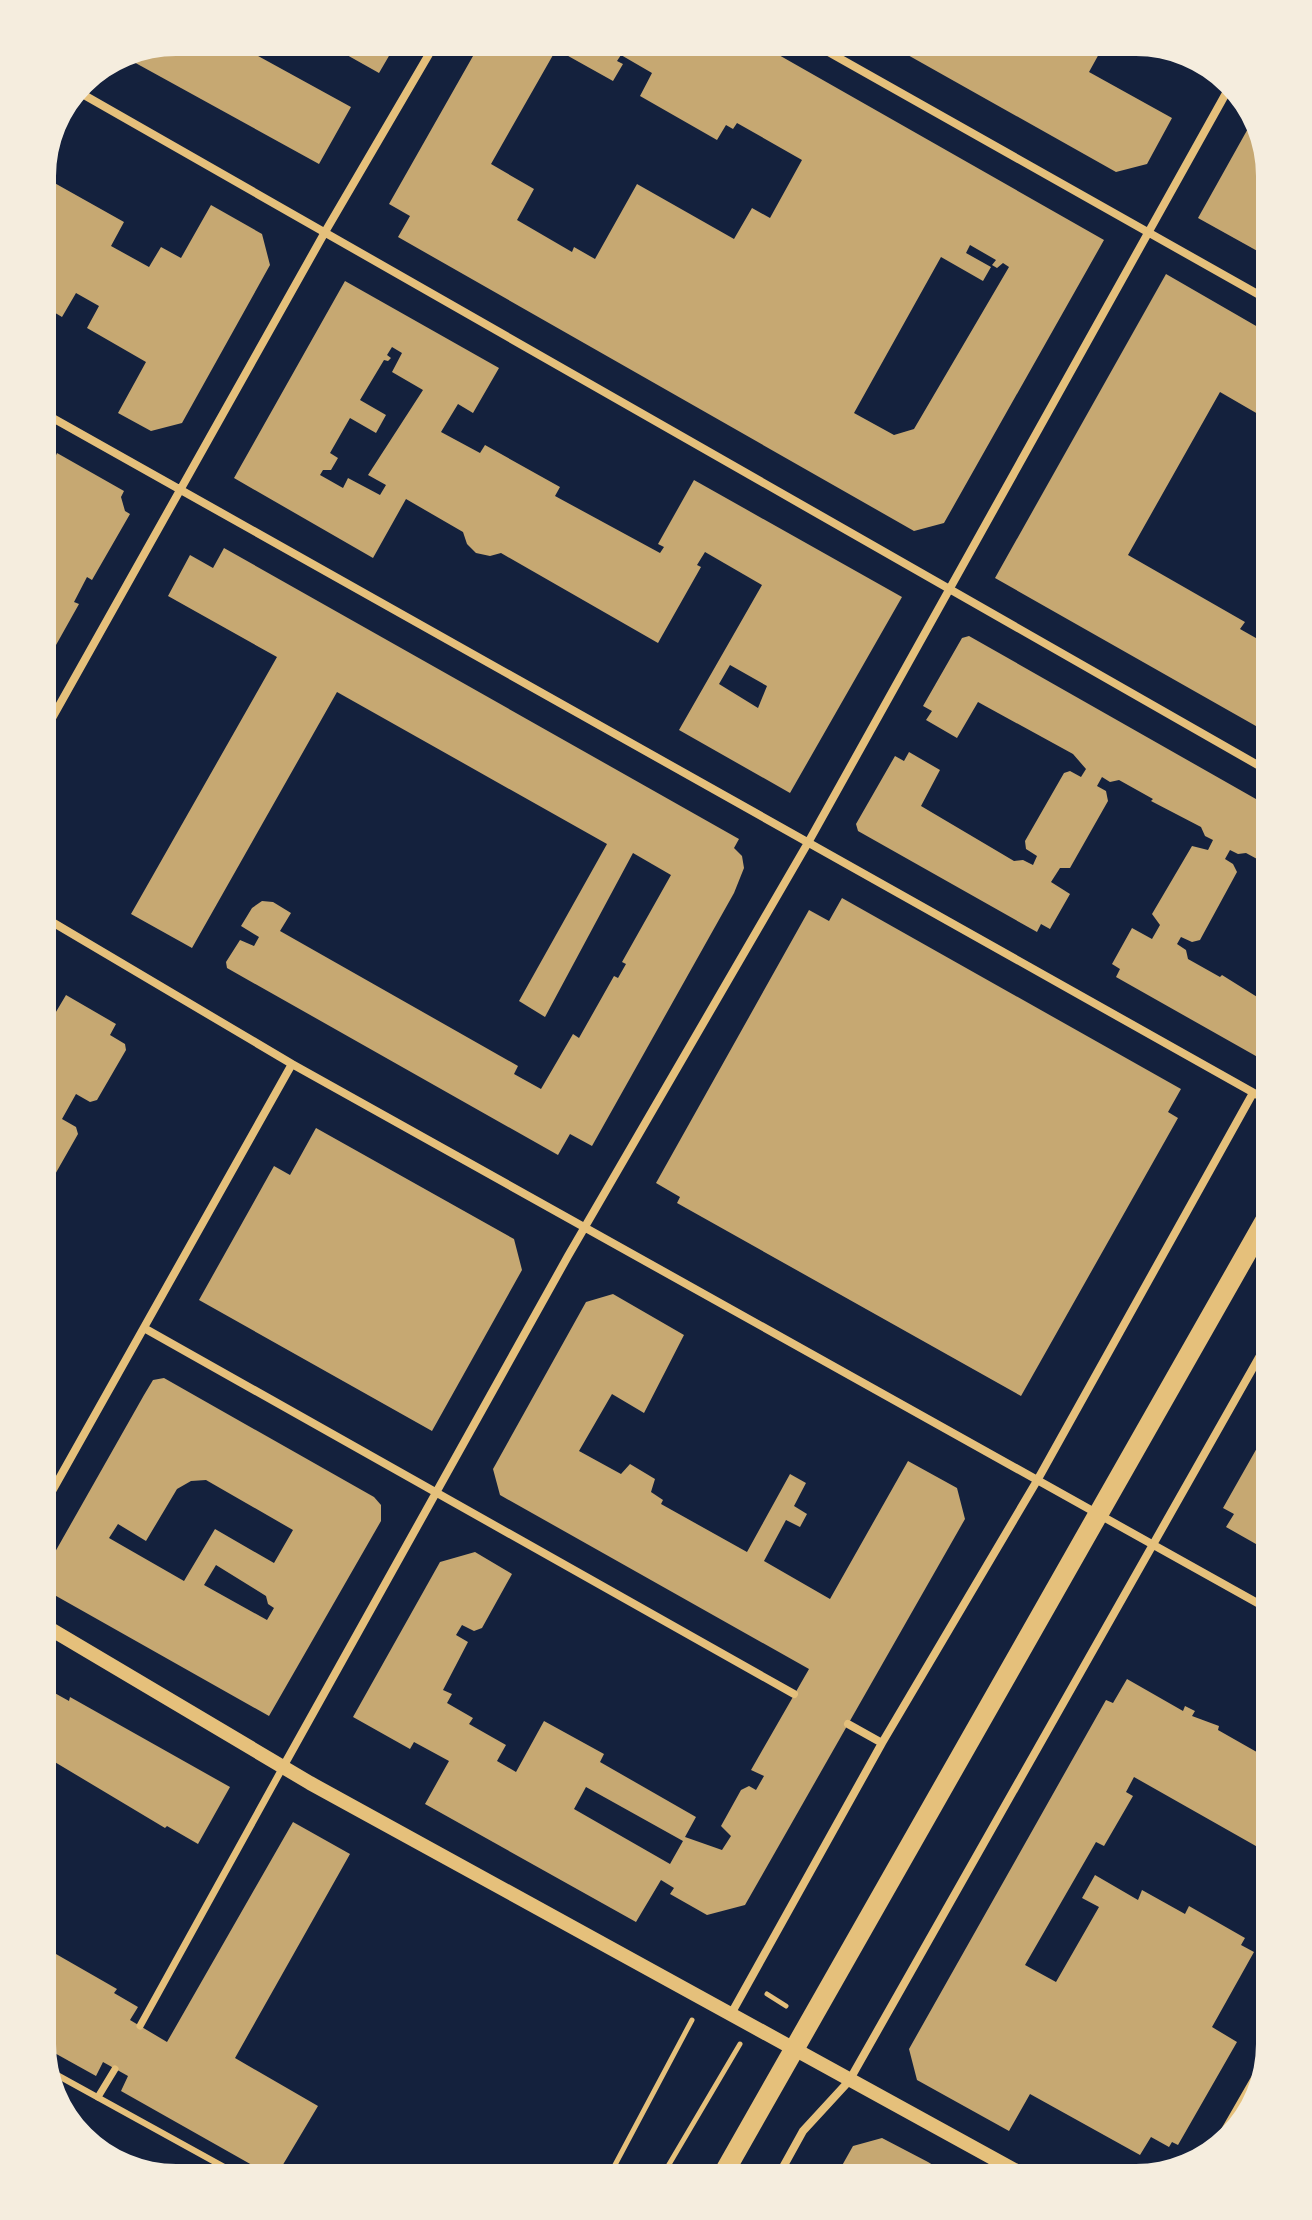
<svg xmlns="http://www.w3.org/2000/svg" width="1312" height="2220" font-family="'Roboto Serif',serif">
  <rect width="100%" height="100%" fill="#14213d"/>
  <!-- building -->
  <path fill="#c6a872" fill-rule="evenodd" d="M1105 43 1089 72 1172 118 1147 164 1116 172 890 45Z
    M763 46 1104 240 944 523 914 531 398 237 410 216 389 204 477 49 557 48 491 164 534 189 517 220 572 252 574 247 595 259 637 184 734 239 752 208 770 218 802 160 737 123 733 129 726 125 717 140 640 96 652 73 621 55 617 61 623 64 613 81 561 52 563 48H585L599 56 601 52 606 55 610 47ZM970 245 996 260 992 265 997 268 1003 263 1009 267 914 429 894 435 854 413 941 257 983 281 991 267 966 253Z
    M393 49 379 73 338 50H350Z
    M249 51 351 107 319 164 121 55Z
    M1255 116 1270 176 1262 191 1267 195 1270 190V258L1198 218Z
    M42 176 124 222 111 246 149 267 161 247 181 258 211 205 262 234 270 265 182 423 151 431 118 413 146 362 87 328 99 306 76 293 62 317 42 305Z
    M1166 274 1270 334V421L1220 392 1128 555 1245 622 1240 629 1270 646V734L995 578Z
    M345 281 499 368 473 413 458 404 441 432 480 453 485 445 560 487 555 496 660 553 664 547 658 544 694 480 902 597 790 793 679 730 762 585 705 552 697 565 701 567 658 643 501 553 490 556 476 553 467 544 463 532 406 499 373 558 234 478ZM392 347 402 353 392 372 423 390 368 475 386 485 380 495 348 478 343 488 320 475 323 470H331L338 458 330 453 350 418 376 433 386 415 360 400 384 360 388 361 391 358 387 355ZM730 665 767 686 758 708 719 684Z
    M42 453 54 460 57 453 124 491 121 497 125 511 130 514 92 580 87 577 74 602 79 604 42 670Z
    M224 548 739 839 734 848 742 856 744 868 734 893 592 1146 570 1134 558 1155 227 968 226 962 240 940 254 946 259 937 241 926 252 908 262 901 273 902 291 913 280 931 518 1066 514 1074 541 1089 573 1034 579 1038 614 976 618 978 626 964 622 962 671 875 633 853 545 1017 519 1001 607 844 337 692 192 948 131 914 277 657 168 596 190 555 213 568Z
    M969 636 1270 807V866L1246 853 1238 854 1230 850 1225 859 1233 864 1237 872 1200 940 1192 942 1181 937 1177 944 1186 950 1188 959 1220 977 1222 975 1270 1005V1064L1116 977 1120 969 1112 964 1132 928 1152 939 1160 925 1152 914 1192 846 1208 850 1213 840 1205 836 1201 827 1151 801 1153 799 1119 780 1110 782 1102 777 1097 786 1106 791 1108 801 1070 868H1060L1051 882 1070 894 1050 929 1041 924 1037 932 858 831 856 824 895 756 904 761 909 752 940 770 921 806 1014 861 1023 860 1033 865 1037 856 1026 849 1025 841 1064 773 1070 771 1081 777 1086 769 1073 754 978 702 957 738 926 720 932 711 923 706 962 638Z
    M842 898 1181 1089 1168 1112 1178 1118 1021 1396 677 1203 680 1197 656 1183 809 910 829 921Z
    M66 995 116 1024 110 1035 125 1044 126 1050 97 1100 90 1102 76 1094 62 1119 76 1127 78 1134 49 1185 42 1186V1023L50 1022Z
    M316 1128 514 1239 522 1270 432 1431 199 1300 274 1166 290 1175Z
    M613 1294 684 1335 644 1413 612 1394 579 1451 621 1474 630 1464 655 1479 651 1492 663 1500 661 1504 747 1552 790 1474 806 1483 794 1506 807 1514 800 1527 786 1520 764 1561 830 1599 908 1461 957 1488 965 1519 745 1905 707 1915 670 1894 674 1888 661 1880 636 1922 425 1804 449 1761 414 1742 410 1749 353 1717 440 1562 475 1552 512 1574 482 1628 474 1631 462 1625 456 1635 468 1642 443 1690 452 1694 447 1703 473 1718 469 1724 506 1745 497 1761 516 1772 544 1721 604 1754 600 1762 696 1817 685 1837 722 1850 731 1836 721 1826 741 1790 749 1786 756 1790 764 1776 751 1770 809 1669 500 1495 493 1469 586 1302ZM586 1787 683 1841 670 1864 574 1809Z
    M164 1378 374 1497 381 1505V1521L269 1716 42 1588V1575L144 1395 153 1380ZM206 1480 293 1530 274 1563 215 1529 184 1581 109 1538 118 1524 146 1541 177 1489 191 1481ZM216 1565 266 1596 268 1604 274 1608 267 1620 204 1585Z
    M1270 1425V1552L1226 1527 1234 1514 1223 1508Z
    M1127 1679 1183 1711 1185 1706 1195 1711 1192 1716 1219 1726 1218 1730 1262 1755 1264 1751 1270 1754V1854L1134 1777 1126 1792 1133 1796 1104 1846 1096 1842 1025 1965 1056 1982 1099 1907 1082 1898 1095 1875 1138 1900 1142 1890 1185 1914 1189 1906 1245 1938 1241 1945 1254 1952 1212 2027 1237 2042 1178 2145 1172 2142 1169 2147 1151 2137 1140 2155 1030 2094 1009 2131 917 2080 909 2049 1106 1700 1113 1703Z
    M42 1686 69 1701 70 1697 230 1787 198 1844 167 1826 165 1828 48 1758 42 1769Z
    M293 1822 350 1854 235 2058 318 2106 275 2178 121 2091 128 2076 103 2062 96 2076 42 2046V1946L117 1989 114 1993 138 2007 130 2020 167 2042Z
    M882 2138 928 2162 954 2178H835L853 2146Z"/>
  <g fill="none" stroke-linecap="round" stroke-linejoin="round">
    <!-- path -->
    <path stroke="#e5c07b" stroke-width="5" d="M767 1994 786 2006
      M608 2178 692 2020
      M661 2178 740 2044"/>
    <!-- service -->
    <path stroke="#e5c07b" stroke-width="6" d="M48 2070 244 2178"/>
    <!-- pedestrian -->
    <path stroke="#e5c07b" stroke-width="7" d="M140 2026 283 1767
      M98 2097 115 2069"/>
    <!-- minor -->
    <path stroke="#e5c07b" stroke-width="8" d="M816 45 1270 301
      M77 91 1270 772
      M42 412 1270 1102
      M42 736 325 232 432 49
      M42 916 292 1064 1270 1610
      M144 1328 794 1694
      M42 1509 292 1064
      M848 1724 882 1743
      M283 1767 568 1256 809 841 1230 86
      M731 2014 882 1743 1038 1479 1253 1093
      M1216 2146 1266 2059
      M777 2178 803 2131 849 2081 1270 1338"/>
    <!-- tertiary -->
    <path stroke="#e5c07b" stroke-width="14" d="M42 1624 310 1783 1029 2178"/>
    <!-- primary -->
    <path stroke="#e5c07b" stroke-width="20" d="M721 2178 1270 1212"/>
  </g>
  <!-- crop -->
  <path d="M0 0H1312V2220H0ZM176 56H1136A120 120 0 0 1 1256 176V2044A120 120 0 0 1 1136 2164H176A120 120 0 0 1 56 2044V176A120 120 0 0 1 176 56Z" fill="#f5edde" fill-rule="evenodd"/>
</svg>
